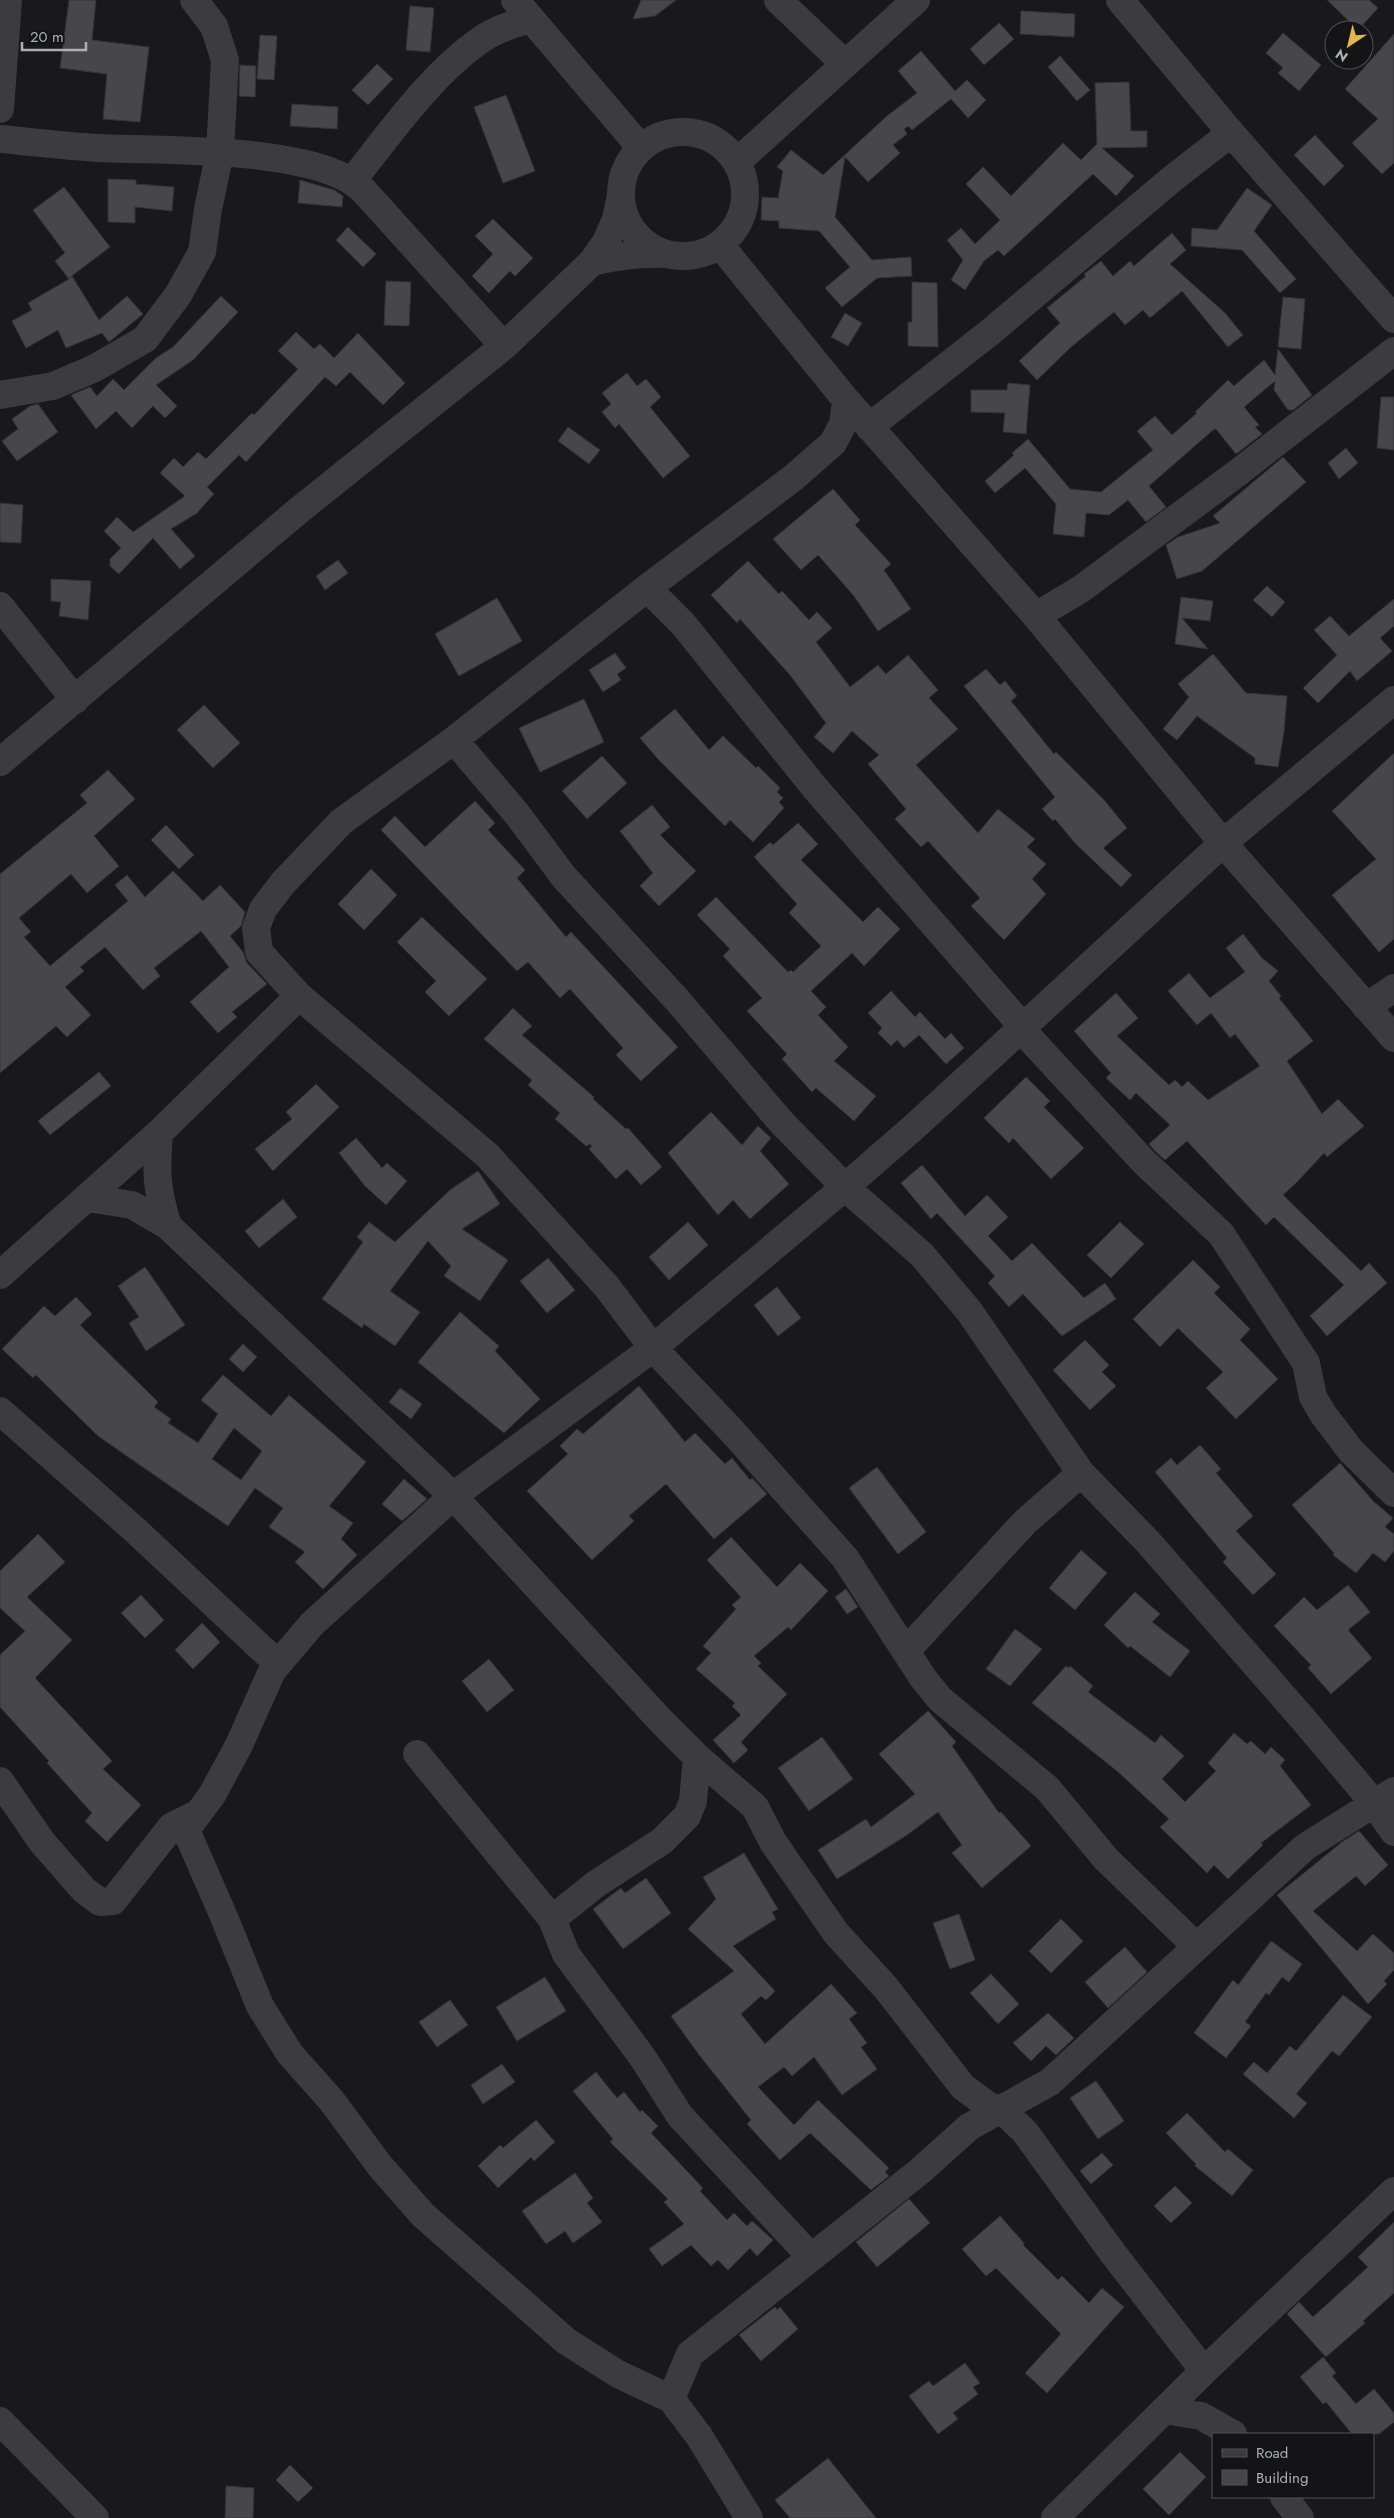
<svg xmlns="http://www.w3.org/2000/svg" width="1394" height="2518" font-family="Jost,sans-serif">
  <rect width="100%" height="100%" fill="#19191b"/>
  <!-- building -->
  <path fill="#47464b" stroke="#343337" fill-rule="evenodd" d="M69 0H96L92 40 149 47 140 122 103 119 107 74 60 68Z
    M641 0H676L655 16 633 19Z
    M1327 0H1369L1378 8 1358 30Z
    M410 6 434 8 430 52 406 50Z
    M1021 11 1075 14 1074 37 1020 34Z
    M999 23 1014 39 984 65 970 49Z
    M1283 33 1321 65 1299 91 1278 73 1283 68 1266 53Z
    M1394 34V163L1382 174 1352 143 1378 119 1345 89Z
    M260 35 277 36 274 80 257 79Z
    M921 51 955 91 967 80 986 100 968 118 951 99 912 130 908 126 904 129 907 134 893 145 900 153 868 182 845 157 835 217 872 260 911 257 912 276 877 278 842 307 825 288 850 267 819 231 779 228V221L761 220 762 197 778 198 783 171 777 167 791 150 823 175 887 116 917 93 898 71Z
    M1060 56 1090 90 1077 101 1048 67Z
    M377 64 393 79 368 105 352 90Z
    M240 65 256 66 255 97 239 96Z
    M1129 82 1131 131H1147V147L1102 148 1134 176 1116 196 1093 174 1004 256 998 250 984 261 965 290 951 280 963 260 947 240 961 228 975 244 1000 220 966 184 983 167 1011 196 1063 143 1081 160 1097 144 1095 83Z
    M506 95 535 171 503 183 474 107Z
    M292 104 338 107 337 129 290 126Z
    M1315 135 1344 166 1324 186 1294 155Z
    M108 179 136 180V184L174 187 172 211 135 207V223L108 222Z
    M300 180 334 190 343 196 342 207 298 203Z
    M64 187 110 247 69 278 72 276 99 320 127 296 143 314 109 342 102 333 66 348 58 330 26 348 12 321 32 310 28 303 69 279 55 261 65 253 33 210Z
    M1247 188 1272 205 1254 231 1296 279 1280 293 1242 250 1191 246 1192 228 1217 230Z
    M493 219 533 258 515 276 510 271 489 293 472 276 493 254 475 236Z
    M348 227 376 254 363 267 336 240Z
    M1172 233 1186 250 1170 264 1225 313 1243 335 1228 347 1182 291 1150 318 1143 310 1125 325 1114 312 1071 347 1037 380 1019 361 1060 323 1047 308 1086 276 1084 274 1101 261 1113 276 1130 261 1134 266Z
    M386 281 411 282 409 326 384 325Z
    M912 282 937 283 938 347 908 346V322H912Z
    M221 296 238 312 193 360 156 385 177 406 165 418 153 406 132 428 116 411 96 429 71 395 90 387 97 396 113 379 124 390 156 358 173 347Z
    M1283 297 1305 299 1301 349 1278 347Z
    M845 313 862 323 848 346 831 337Z
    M296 332 314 349 320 344 334 358 358 333 405 383 383 405 350 372 336 386 325 377 246 462 239 455 207 487 214 494 197 513 171 529 195 556 180 569 153 538 119 574 110 566V559L121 548 104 531 117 517 133 532 185 496 160 473 174 458 183 467 198 452 206 459 252 413 254 415 298 369 278 351Z
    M1278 349 1312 395 1293 410H1288L1274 390 1275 381 1244 407 1259 425 1255 427 1262 434 1236 454 1216 429 1213 430 1149 486 1166 507 1146 522 1128 500 1109 515 1086 513 1084 537 1053 534 1056 504 1025 468 995 493 985 481 1014 455 1012 453 1028 439 1070 489 1101 492 1153 450 1137 431 1155 416 1172 435 1197 413 1195 412 1228 380 1234 386 1264 360 1275 375Z
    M627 373 637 386 646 379 661 397 650 407 690 456 663 478 619 424 615 428 602 412 611 404 602 393Z
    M1008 383 1030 385 1026 434 1003 432 1005 413 971 412V390H1007Z
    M1381 397H1394V450L1377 448Z
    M38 404 58 432 17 461 2 441 18 429 12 419 30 406Z
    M568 427 600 450 589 464 558 441Z
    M1346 448 1358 463 1339 479 1328 463Z
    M1283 457 1306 482 1202 571 1177 579 1166 545 1178 537 1220 523 1213 516Z
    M833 489 860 520 855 525 891 564 884 570 911 609 878 631 854 596 818 555 801 570 773 539Z
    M0 503 23 505 21 543 0 542Z
    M338 560 348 573 325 590 316 576Z
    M748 561 779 594 782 591 809 620 817 612 832 628 816 642 850 687 878 665 886 674 908 655 938 690 929 698 958 729 916 765 978 833 998 809 1035 839 1027 847 1046 864 1032 879 1046 894 1004 940 971 906 980 898 928 841 921 847 895 819 906 809 868 764 879 755 852 731 833 753 814 737 826 723 790 675 740 619 737 623 711 595Z
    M51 579 91 581 88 620 59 616 61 602 51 601Z
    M1267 586 1285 602 1272 617 1253 600Z
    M1181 597 1213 601 1210 621 1182 618 1208 649 1175 644Z
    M497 598 522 641 459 676 435 634Z
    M1394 599V626L1380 638 1392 651 1357 681 1350 671 1318 703 1303 688 1337 655 1314 630 1330 616 1349 636Z
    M615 653 626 668 617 674 621 680 603 692 589 670Z
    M1213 654 1246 693 1287 696 1284 732 1278 767 1255 764V758L1197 716 1177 740 1163 729 1189 697 1178 684Z
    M986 669 1000 685 1005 681 1017 696 1011 701 1054 754 1056 752 1104 800 1127 828 1103 848 1132 875 1121 887 1075 843 1055 819 1053 821 1042 809 1055 797 964 686Z
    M584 699 604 742 540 772 519 728Z
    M204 705 240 743 213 768 177 730Z
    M675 709 709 750 723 736 756 768 758 766 780 788 777 792 783 798 779 802 784 808 753 842 730 820 725 826 657 758 640 738Z
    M1394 753V939L1379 952 1332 895 1376 859 1332 811Z
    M602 756 627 783 587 819 562 791Z
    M108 770 135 799 94 836 119 866 87 893 71 874 19 918 31 932 24 937 50 966 128 901 115 885 127 875 145 897 173 871 203 901 220 885 245 912 241 926 230 936 243 952 247 963 267 984 232 1012 237 1017 218 1033 190 1002 229 967 201 931 154 968 160 976 143 990 105 947 80 967 84 971 65 987 91 1015 67 1037 56 1026 0 1073V874L87 803 80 795Z
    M475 801 495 823 488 830 525 870 517 878 566 937 571 932 678 1047 641 1081 616 1055 623 1048 570 989 560 998 528 962 517 971 381 830 395 816 425 847Z
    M652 805 670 827 660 835 696 871 659 906 640 886 653 873 620 831Z
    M798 823 818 844 801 860 863 922 878 907 900 929 864 966 852 953 811 991 826 1007 818 1015 848 1047 834 1061 876 1096 854 1121 816 1088 812 1092 782 1059 787 1054 747 1011 762 998 723 956 730 949 697 915 716 897 788 972 791 970 793 972 821 946 789 913 797 904 754 857 770 842 773 845Z
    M166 825 194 855 179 869 151 840Z
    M371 869 397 895 364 930 338 904Z
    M422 917 487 979 449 1016 425 992 436 981 397 942Z
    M1243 934 1262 958 1278 971 1269 981 1281 996 1279 998 1313 1041 1287 1061 1322 1114 1338 1099 1364 1126 1327 1157 1324 1153 1297 1182 1283 1195 1361 1271 1369 1263 1387 1283 1327 1336 1310 1316 1344 1285 1274 1217 1266 1225 1187 1141 1165 1160 1155 1151 1149 1144 1170 1125 1136 1093 1130 1100 1106 1078 1111 1073 1074 1031 1116 993 1138 1018 1117 1036 1169 1085 1175 1080 1182 1087 1188 1081 1208 1100 1260 1066 1235 1034 1230 1038 1211 1013 1197 1025 1168 991 1189 973 1210 998 1245 972 1226 948Z
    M891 991 915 1017 920 1012 945 1039 951 1033 964 1048 946 1064 919 1035 904 1048 897 1040 891 1046 878 1033 882 1028 868 1013Z
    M513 1008 532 1026 522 1035 594 1097 593 1099 626 1129 628 1128 662 1167 641 1185 627 1169 616 1179 589 1149 592 1146 590 1144 586 1146 555 1119 560 1113 528 1085 532 1080 484 1039Z
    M99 1072 111 1086 50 1135 38 1121Z
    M1026 1077 1050 1101 1044 1107 1084 1148 1051 1179 1013 1138 1009 1143 984 1118Z
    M316 1084 339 1107 273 1171 255 1149 292 1119 286 1112Z
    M711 1112 742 1145 758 1126 771 1138 760 1151 789 1184 750 1219 733 1200 718 1215 668 1153Z
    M356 1138 382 1168 387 1163 407 1181 386 1205 365 1186 339 1153Z
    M922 1165 965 1216 987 1195 1008 1217 988 1236 1012 1261 1032 1243 1084 1298 1105 1283 1116 1299 1062 1336 1023 1294 1009 1307 988 1283 995 1276 937 1213 931 1219 901 1183Z
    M478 1171 500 1204 462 1229 508 1260 480 1301 444 1276 451 1266 428 1241 390 1291 420 1312 395 1346 364 1324 362 1328 322 1299 363 1242 357 1237 369 1222 395 1242 450 1190Z
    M283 1199 297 1217 259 1248 245 1231Z
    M688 1222 708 1245 669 1280 649 1257Z
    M1120 1222 1144 1244 1111 1278 1087 1255Z
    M548 1258 575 1290 547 1313 520 1281Z
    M1193 1260 1220 1287 1214 1293 1250 1329 1240 1340 1278 1379 1236 1419 1206 1388 1223 1372 1178 1328 1160 1347 1133 1319Z
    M145 1267 185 1325 146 1351 129 1323 139 1317 118 1286Z
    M777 1287 801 1318 778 1336 754 1305Z
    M76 1297 92 1314 80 1325 158 1402 154 1407 171 1419 168 1423 198 1443 218 1414 201 1400 223 1375 271 1416 289 1395 366 1462 329 1506 353 1523 341 1539 357 1555 323 1589 295 1562 305 1552 269 1527 283 1508 255 1488 228 1526 98 1436 36 1375 33 1378 2 1349 44 1306 55 1316ZM234 1428 262 1451 241 1480 212 1459Z
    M460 1312 499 1346 495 1351 540 1399 504 1433 418 1362Z
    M1085 1340 1109 1365 1102 1372 1116 1386 1090 1410 1053 1370Z
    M243 1344 257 1357 243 1372 229 1359Z
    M639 1386 685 1442 695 1433 725 1464 732 1458 750 1480 752 1478 767 1494 714 1539 666 1484 629 1516 634 1521 592 1560 527 1491 568 1454 560 1446 577 1429 583 1434Z
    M400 1388 422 1404 411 1419 389 1402Z
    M1200 1445 1221 1469 1216 1473 1253 1516 1236 1531 1276 1574 1253 1595 1223 1562 1227 1558 1155 1472 1171 1458 1177 1465Z
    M1340 1463 1373 1501 1393 1518 1385 1527 1394 1534V1551L1385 1562 1373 1553 1356 1573 1333 1555 1334 1553 1292 1505Z
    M877 1467 926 1532 898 1554 849 1488Z
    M404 1479 427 1499 402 1521 382 1504Z
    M38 1534 65 1562 27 1597 72 1640 35 1678 112 1761 103 1769 141 1805 107 1842 85 1821 92 1813 47 1763 49 1761 0 1707V1655L25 1631 0 1608V1571Z
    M731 1537 777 1587 800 1563 828 1591 791 1630 788 1627 754 1656 761 1663 758 1666 787 1694 741 1742 748 1750 734 1763 713 1740 741 1715 732 1706 735 1703 696 1669 711 1653 703 1646 736 1609 732 1605 741 1597 707 1560Z
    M1081 1550 1107 1573 1075 1610 1049 1588Z
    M1348 1585 1370 1612 1348 1630 1372 1658 1331 1694 1308 1668 1311 1665 1274 1626 1304 1597 1317 1610Z
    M846 1589 858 1607 847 1614 835 1597Z
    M1135 1592 1160 1614 1152 1622 1190 1651 1170 1677 1130 1646 1128 1648 1104 1625Z
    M141 1595 164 1620 145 1638 121 1613Z
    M202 1623 220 1642 193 1669 175 1650Z
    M1015 1629 1042 1649 1010 1686 986 1669Z
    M489 1659 514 1690 487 1712 462 1681Z
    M1066 1666 1069 1668 1070 1666 1093 1686 1088 1692 1155 1743 1161 1735 1184 1756 1162 1779 1185 1802 1216 1771 1208 1763 1234 1733 1247 1744 1251 1741 1265 1754 1271 1747 1285 1760 1280 1766 1311 1805 1261 1843 1263 1845 1228 1879 1214 1865 1207 1873 1160 1827 1169 1819 1117 1771 1032 1703Z
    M928 1711 956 1742 952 1746 999 1813 1001 1812 1031 1846 982 1888 952 1853 962 1845 938 1812 907 1835 837 1879 818 1850 866 1819 871 1827 915 1794 879 1754Z
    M822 1737 853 1779 809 1811 778 1768Z
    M1359 1831 1388 1865 1365 1886 1356 1876 1313 1911 1357 1951 1373 1934 1394 1953V1970L1384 1981 1387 1984 1368 2004 1277 1895 1342 1842Z
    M744 1853 778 1909 772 1912 776 1919 733 1946 775 1991 766 2000 761 1996 741 2014 765 2044 831 1984 857 2013 849 2019 867 2043 861 2047 877 2069 842 2095 814 2057 792 2076 784 2067 758 2087 794 2125 818 2100 889 2168 885 2172 889 2176 871 2190 810 2133 780 2160 747 2124 751 2120 700 2056 671 2016 734 1971 688 1929 716 1899 703 1877Z
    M646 1878 671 1913 623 1949 593 1909 621 1888 625 1893Z
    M959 1914 975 1960 950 1969 933 1923Z
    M1061 1919 1083 1941 1051 1973 1029 1951Z
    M1271 1941 1302 1964 1289 1982 1282 1977 1269 1995 1266 1993 1245 2022 1251 2026 1226 2058 1194 2033 1233 1980 1238 1985Z
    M1125 1947 1147 1972 1108 2008 1085 1982Z
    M991 1974 1019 2004 998 2024 970 1993Z
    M545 1977 566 2011 517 2041 496 2007Z
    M1343 1995 1372 2017 1339 2056 1332 2051 1296 2094 1307 2103 1294 2118 1243 2074 1254 2062 1267 2073 1290 2046 1296 2051Z
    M450 2000 468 2025 437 2047 419 2022Z
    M1048 2013 1074 2038 1056 2055 1046 2046 1031 2061 1013 2043Z
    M502 2064 515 2082 483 2104 471 2085Z
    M596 2072 617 2098 624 2092 640 2112 642 2110 658 2126 651 2133 703 2188 700 2191 727 2220 734 2213 747 2226 752 2221 773 2240 757 2256 750 2248 728 2270 718 2260 711 2266 691 2245 662 2266 649 2249 684 2224 664 2202 668 2199 610 2142 613 2139 573 2091Z
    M1096 2081 1124 2121 1098 2139 1070 2098Z
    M1187 2113 1225 2152 1228 2149 1253 2170 1232 2196 1195 2166 1196 2164 1166 2133Z
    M536 2120 555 2142 534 2161 531 2157 498 2188 478 2166 500 2145 503 2148Z
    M1102 2153 1113 2165 1091 2184 1080 2171Z
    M575 2173 593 2198 587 2203 602 2222 573 2243 565 2231 546 2244 522 2211Z
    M1175 2186 1192 2203 1171 2223 1154 2206Z
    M909 2199 930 2223 877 2267 856 2242Z
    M1000 2216 1024 2243 1023 2245 1058 2280 1062 2276 1089 2303 1102 2288 1124 2307 1047 2393 1025 2373 1061 2334 996 2268 986 2276 962 2249Z
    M1394 2222V2293L1363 2321 1365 2323 1326 2357 1287 2314 1299 2302 1313 2317 1368 2267 1358 2257Z
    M775 2307 777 2310 780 2307 798 2329 761 2361 739 2335Z
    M1323 2357 1336 2373 1332 2376 1356 2404 1374 2389 1394 2413V2422L1379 2434H1352L1326 2402 1323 2404 1300 2377Z
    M965 2363 980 2383 973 2387 978 2394 953 2413 958 2419 938 2434 909 2396 929 2381 933 2386Z
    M1180 2452 1206 2477 1169 2515 1143 2489Z
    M828 2458 876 2518H790L775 2500Z
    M290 2465 313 2488 298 2502 276 2480Z
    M226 2486 254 2488 253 2518H225Z"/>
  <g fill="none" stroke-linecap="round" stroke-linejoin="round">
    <!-- minor -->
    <path stroke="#3b3b40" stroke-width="28" d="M515 0 641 148
      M778 0 844 63
      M1120 0 1231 133 1394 319
      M0 109 8 0
      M621 194a62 62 0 1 1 124 0a62 62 0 1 1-124 0Z
      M0 139C33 142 65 146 98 148 162 151 318 146 363 190L504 346
      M737 162 916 0
      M353 180C390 133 432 73 482 39 496 29 514 24 531 19
      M720 245 846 400 1036 616 1223 843 1394 1038
      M592 262C617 256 639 253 665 254
      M0 395 53 386 95 368 145 339 178 295 202 252 208 209 220 152 225 60 214 26 194 0
      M846 400 843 424 833 443 793 478 647 588 454 740 341 822 283 883 263 909 256 928 259 952 299 996 487 1155 607 1287 653 1348 730 1429 845 1558 923 1678 940 1699 1047 1788 1106 1859 1196 1946
      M869 427 989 333 1172 179 1231 133
      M647 588 683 624 815 788 1023 1027
      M0 606 75 700
      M1036 616 1081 589 1240 471 1394 351
      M454 740 517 814 564 877 678 1001 782 1123 845 1187 922 1255 969 1311 1081 1473 1148 1542 1303 1719 1373 1802 1394 1832
      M0 762 298 511 504 346 592 262 606 242 616 219 621 195
      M1366 1007 1394 988
      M1021 1029 1144 1162 1221 1234 1306 1363 1313 1397 1323 1414 1351 1451 1394 1493
      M159 1133C156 1173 156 1188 168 1226
      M88 1198 132 1205 168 1226 453 1496 662 1722 697 1757 755 1807 773 1842 836 1933 886 1988 963 2087 989 2106 1002 2110 1025 2132 1112 2252 1204 2371
      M0 1275 159 1133 299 996
      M0 1411 135 1530 278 1664
      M906 1651 1025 1522 1081 1473
      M417 1754 552 1919
      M697 1757 693 1801 687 1816 662 1841 596 1884 552 1919 566 1954 643 2058 680 2116 811 2257
      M0 1781 42 1842 84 1890 100 1902 113 1901 172 1826 197 1814
      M671 2399 618 2374 566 2341 423 2215 380 2166 331 2100 290 2054 260 2006 224 1917 186 1830 212 1795 239 1745 272 1671 312 1624 453 1496 653 1348 845 1187 914 1127 1223 843 1394 700
      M1164 2410 1201 2416 1233 2434
      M0 2421 95 2518
      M1284 2497 1300 2518
      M749 2518 699 2436 671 2399 690 2354 920 2171 969 2127 1050 2082 1305 1847 1394 1791
      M1055 2518 1204 2371 1394 2191"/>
  </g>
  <!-- legend -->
  <rect x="1212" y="2433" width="162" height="65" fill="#141416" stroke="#515257"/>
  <rect x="1222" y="2449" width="25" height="8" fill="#3b3b40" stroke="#515257"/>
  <text x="1256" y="2458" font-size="15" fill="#adb0b9">Road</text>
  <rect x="1222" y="2470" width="25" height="15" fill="#47464b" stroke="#515257"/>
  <text x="1256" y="2483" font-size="15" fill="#adb0b9">Building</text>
  <!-- north arrow -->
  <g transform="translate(1349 45) rotate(215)"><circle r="24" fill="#141416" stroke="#515257"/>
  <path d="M0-4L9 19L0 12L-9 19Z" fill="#e1b74c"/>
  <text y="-8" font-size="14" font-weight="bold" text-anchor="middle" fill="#adb0b9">N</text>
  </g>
  <!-- scale -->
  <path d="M22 42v8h64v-8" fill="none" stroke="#adb0b9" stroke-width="2.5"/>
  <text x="30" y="42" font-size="15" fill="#adb0b9" stroke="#141416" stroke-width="4" paint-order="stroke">20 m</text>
</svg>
